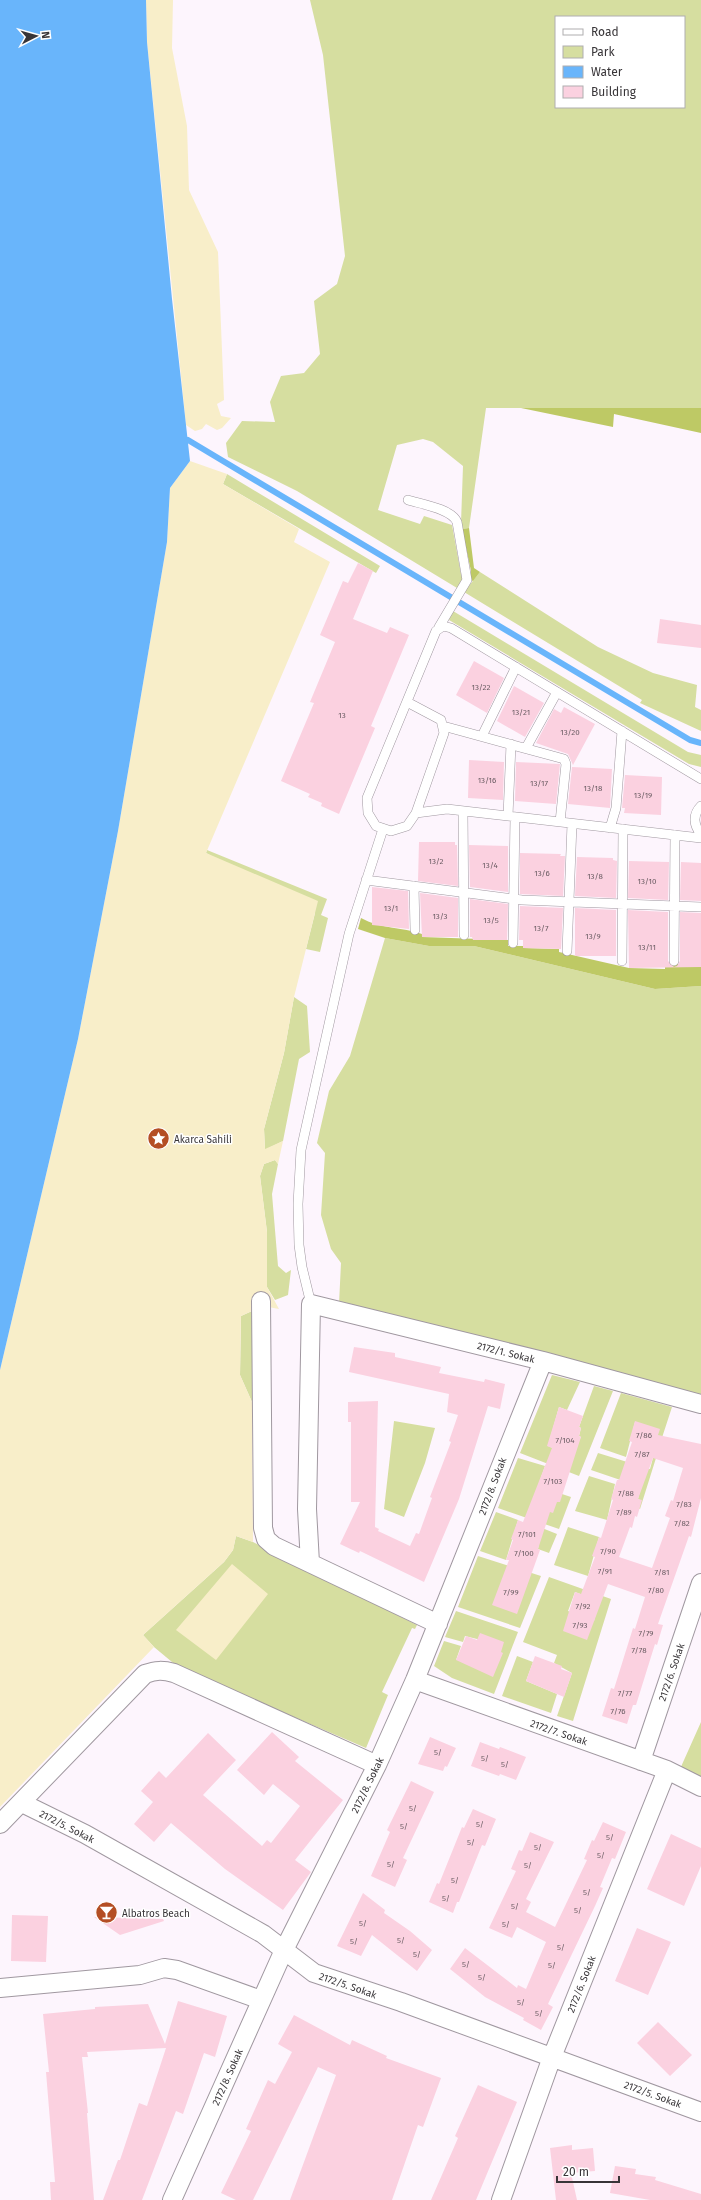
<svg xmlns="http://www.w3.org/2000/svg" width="701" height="2200" font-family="'Fira Sans',sans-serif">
  <rect width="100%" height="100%" fill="#fdf5fd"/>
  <!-- green -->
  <path fill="#d6dea0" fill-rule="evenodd" d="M310 0H701V408H486L469 528 462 529 461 523 463 466 433 442 423 439 397 445 378 510 420 524 424 516 452 525 461 574 464 577 457 588 297 491 228 457 226 443 242 421 275 422 270 402 281 376 304 373 320 354 314 301 337 284 345 256 323 55ZM556 17H684V107H556Z
    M227 474 380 566 376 573 223 484Z
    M480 572 598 647 653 673 697 685 695 707 701 710V731L640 703 642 700 464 592Z
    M453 611 688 752 701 755V767L689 764 449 620Z
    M207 850 327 899 321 915 328 918 320 952 306 949 315 913 206 853Z
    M385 938 429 946H474L655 989 701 986V1395L339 1304 341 1263 331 1249 321 1215 325 1153 317 1143 329 1091 350 1056Z
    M294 997 307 1006 310 1052 299 1059 283 1141 265 1150 264 1129 284 1053Z
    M275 1160 278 1164 272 1194 278 1266 286 1273 291 1270 288 1295 275 1300 267 1287V1232L260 1176 264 1164Z
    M252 1311V1402L240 1375 241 1316Z
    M552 1375 580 1382 567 1410 559 1407 548 1446 571 1455 581 1437 579 1436 581 1428 579 1427 594 1386 613 1391 579 1476 520 1453Z
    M621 1393 672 1407 658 1450 635 1422 626 1457 600 1448Z
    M394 1421 435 1428 425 1463 404 1517 384 1509Z
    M598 1453 650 1469 653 1458H656L640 1509 638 1508 640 1500 638 1499 641 1487 591 1470Z
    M518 1458 545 1466 538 1486 571 1497 559 1529 498 1508Z
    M589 1476 615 1484 607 1520 575 1511Z
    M496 1512 518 1520 506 1560 480 1551Z
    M568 1527 599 1537 588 1576 554 1565Z
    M542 1528 557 1534 549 1553 538 1549Z
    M236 1536 253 1542 417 1625 415 1629 412 1628 382 1692 388 1695 366 1748 178 1667 154 1647 143 1635 224 1562 233 1550Z
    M478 1556 541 1576 520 1628 458 1607Z
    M549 1577 611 1599 573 1721 557 1716 572 1673 554 1663 557 1655 523 1642ZM575 1592 599 1601 594 1621 568 1611Z
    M456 1611 518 1632 494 1694 452 1678 434 1666 444 1641 461 1646 456 1660 485 1641 465 1636 463 1642 445 1637Z
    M517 1656 533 1662 526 1681 557 1694 551 1713 502 1696Z
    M701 1722V1779L680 1769Z"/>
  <!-- forest -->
  <path fill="#bec965" d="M521 408H701V433L614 414 613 427Z
    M469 528 474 568 480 572 473 581 468 579 471 571 462 529Z
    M361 918C380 929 402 927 422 934V937L509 940 508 946H523V948L559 949V952L629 968 665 969V964H682V967H701V986L655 989 474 946H429L385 938 358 929Z"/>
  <!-- sand -->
  <path fill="#f8eec9" d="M146 0H173L172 48 187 126 189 190 218 252 224 400 217 404 221 416 231 418 222 428 217 430 206 424 202 429 195 431 186 425 147 42Z
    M190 461 227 474 223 484 299 529 294 542 330 562 206 853 318 901 294 997 284 1053 264 1129 265 1149 283 1141 278 1164 275 1160 264 1164 260 1176 267 1232V1287L279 1309 252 1304V1311L241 1316 240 1375 252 1402 253 1542 236 1536 233 1550 224 1562 143 1635 154 1647 0 1807V1370L78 1039 118 831 167 542 170 488Z
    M232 1564 268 1594 216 1660 176 1630Z"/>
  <!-- water -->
  <path fill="#69b5fb" d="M0 0H146L147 42 172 299 190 461 170 488 167 542 118 831 78 1039 0 1370Z"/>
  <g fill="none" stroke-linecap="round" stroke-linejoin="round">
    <!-- stream -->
    <path stroke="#69b5fb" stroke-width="6" d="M188 440 690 740 701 743"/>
  </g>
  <!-- building -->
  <path fill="#fbd1e0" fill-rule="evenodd" d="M358 563 373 571 353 619 387 633 390 627 409 635 371 726 375 728 339 814 321 806 322 803 308 797 310 794 281 781 314 703 310 702 335 642 320 635 343 581 348 583Z
    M660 619 701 625V648L657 643Z
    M474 661 504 678 487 713 456 695Z
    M514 686 544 703 525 737 497 721Z
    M564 707 595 724 573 765 568 754 536 743 554 709 561 713Z
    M469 760 504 762 503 800 468 798Z
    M516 762 560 764 556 804 515 801Z
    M572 767 612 769 610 808 568 804Z
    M625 775 662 777 661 815 624 813 625 808H622Z
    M419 842H455V845H457L458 886 418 881Z
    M469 845 508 846V892L470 887Z
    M520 853 561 854 560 856H565L563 896 520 894Z
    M577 857 613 858V860L617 861 616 898 575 896Z
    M629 861 669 862 668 900 628 898Z
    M681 862 701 863V901L680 900Z
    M372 887 408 891 409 929 372 925Z
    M420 893 458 898V937H422Z
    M470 899 508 904 507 940H473L472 937H470Z
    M520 906 563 908 561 949 523 948V940H519Z
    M575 908 616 910V956H575Z
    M628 910 668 912V961L674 967 677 966 680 961V912L701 913V967L629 968Z
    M354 1347 395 1353V1357L441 1367 439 1373 484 1382 485 1379 505 1384 500 1409 488 1406 459 1499 424 1582 360 1551 359 1553 340 1544 360 1502H351V1422H348V1402L378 1401 375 1527 379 1529 378 1531 410 1546 416 1533 419 1534 432 1498 430 1497 451 1442 449 1441 458 1415 447 1412 449 1394 349 1372Z
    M559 1407 583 1416 579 1427 581 1428 579 1436 581 1437 560 1502H557L553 1513 550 1512 538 1549 540 1550 517 1614 492 1605 509 1560H506L513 1540 511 1539 518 1520 523 1522 552 1448 547 1446Z
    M635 1421 660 1429 658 1435 701 1444V1498L691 1537 689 1536 658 1624 663 1625 657 1645 655 1644 636 1705H633L627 1724 602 1716 611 1688 614 1689 633 1628 635 1629 645 1597 608 1584 587 1640 563 1631 575 1592 581 1594 595 1557 592 1556 599 1537 601 1538 613 1500 611 1499 617 1480H619L632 1442 629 1441ZM653 1458 683 1468 673 1501 671 1500 665 1516 670 1518 652 1568 619 1557 630 1527 632 1528 635 1516 637 1517 642 1500 638 1499Z
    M480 1633 504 1642 501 1652 503 1653 493 1677 456 1660 466 1636 477 1640Z
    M535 1656 562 1666 561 1669 572 1673 564 1697 526 1681Z
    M272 1732 299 1757 295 1761 343 1800 295 1860 311 1872 283 1910 225 1869 171 1823 154 1842 134 1824 153 1802 141 1791 159 1771 166 1778 208 1733 236 1760 203 1795 262 1846 267 1840 271 1843 300 1806 273 1784 264 1795 237 1770Z
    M430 1737 456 1748 447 1767 445 1766 443 1771 418 1764Z
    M480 1742 499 1749 500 1747 526 1757 516 1780 500 1774 499 1776 471 1766Z
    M411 1781 434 1792 403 1858 407 1860 395 1887 371 1876 390 1832 387 1830Z
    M473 1809 496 1819 485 1846 482 1845 459 1902H457L453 1913 429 1902 437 1883 439 1884 462 1827 464 1828Z
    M603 1822 626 1832 615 1859 612 1858 600 1887 603 1888 595 1906 548 2004 553 2007 541 2030 523 2020 524 2018 485 1997 450 1969 465 1948 517 1988 518 1985 526 1989 546 1942 517 1927 512 1938 489 1928 516 1871 511 1869 519 1850 522 1851 530 1832 554 1842 526 1899 531 1902 526 1912 555 1927 587 1860 584 1859 592 1840 594 1841Z
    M671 1834 701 1848V1866L684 1906 647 1889Z
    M363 1893 385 1910 384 1913 410 1931 432 1950 417 1971 372 1935 361 1956 337 1946Z
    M12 1915 48 1916 46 1962 11 1961Z
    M94 1917 163 1919 164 1921 120 1935Z
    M637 1928 671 1942 648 1995 615 1981Z
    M178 2001 227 2016 215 2057 204 2053 183 2114 176 2111 142 2200H103L118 2160H120L139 2103 147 2106 166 2048 87 2052 88 2057H82L88 2113H87L94 2200H51L50 2182H55L46 2072H49L43 2014 95 2009V2007L148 2004 165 2044Z
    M294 2015 350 2045 352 2040 387 2056 386 2058 441 2078 423 2127 418 2125 392 2200H290L336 2075 318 2067 253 2200H236L221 2193 251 2131 246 2129 268 2080 275 2084 292 2052 278 2044Z
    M658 2022 692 2055 670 2076 637 2043Z
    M478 2085 517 2102 476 2200H431L458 2138 455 2136Z
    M572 2145V2150L593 2148 595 2171 571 2173 577 2200H556L550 2148Z
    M615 2166 636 2169 635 2174 656 2177 655 2180 701 2194V2200H650L610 2193Z"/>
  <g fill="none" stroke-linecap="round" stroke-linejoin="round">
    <defs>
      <path id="service" d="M408 500C421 504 452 509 457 522L467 580 439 627
        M407 702 441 720 444 733 416 813 407 826 391 831 376 826 368 813 367 798 436 631 443 626 451 628 701 779
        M443 726 564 759 566 764 560 822
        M482 736 516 667
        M526 748 557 692
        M701 806C692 815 694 826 701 834
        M463 811 464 935
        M416 813 447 809 701 838
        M508 816 511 744
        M610 828 616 808 622 731
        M366 880 522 900 701 907
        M414 886 415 930
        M513 943 515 817
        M567 951 572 824
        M622 961 623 829
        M674 961 675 835
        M311 1304 302 1267 299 1245 298 1204 301 1150 349 934 383 829"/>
      <path id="minor" d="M261 1301 263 1528 266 1539 274 1546 438 1624
        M310 1563 307 1509 311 1304 543 1361 701 1404
        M415 1680 667 1770 701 1787
        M641 1761 701 1583
        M22 1803 85 1834 263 1934 314 1973 401 2002 701 2112
        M0 1824 145 1674C156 1670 163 1670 174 1673L377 1765
        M0 1988 140 1975 164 1968 177 1970 261 2000
        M172 2200 284 1950 377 1765 415 1680 543 1361
        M501 2200 552 2057 667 1770"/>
    </defs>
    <!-- service casing -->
    <use href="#service" stroke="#a098a0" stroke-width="10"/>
    <!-- minor casing -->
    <use href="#minor" stroke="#a098a0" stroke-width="20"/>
    <!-- service -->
    <use href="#service" stroke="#fff" stroke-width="9"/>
    <!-- minor -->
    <use href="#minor" stroke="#fff" stroke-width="18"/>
  </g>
  <!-- icons -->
  <defs>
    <symbol id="sight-disc" viewBox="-11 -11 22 22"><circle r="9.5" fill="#b44e24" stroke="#fff"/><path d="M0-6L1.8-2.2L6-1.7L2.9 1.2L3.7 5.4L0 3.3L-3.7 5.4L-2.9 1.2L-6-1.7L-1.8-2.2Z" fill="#fff"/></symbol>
    <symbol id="bar-disc" viewBox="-11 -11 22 22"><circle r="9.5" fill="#b44e24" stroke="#fff"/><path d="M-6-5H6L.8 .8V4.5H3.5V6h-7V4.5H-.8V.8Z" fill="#fff"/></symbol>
  </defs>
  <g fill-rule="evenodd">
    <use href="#sight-disc" x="146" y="1126" width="25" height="25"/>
    <use href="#bar-disc" x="94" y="1900" width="25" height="25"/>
  </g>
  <g text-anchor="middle" stroke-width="3" stroke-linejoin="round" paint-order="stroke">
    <!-- number labels -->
    <g font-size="8" fill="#695c62">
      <text x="481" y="690">13/22</text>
      <text x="521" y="715">13/21</text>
      <text x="342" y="718">13</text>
      <text x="570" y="735">13/20</text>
      <text x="487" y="783">13/16</text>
      <text x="539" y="786">13/17</text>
      <text x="593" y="791">13/18</text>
      <text x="643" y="798">13/19</text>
      <text x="436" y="864">13/2</text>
      <text x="490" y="868">13/4</text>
      <text x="542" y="876">13/6</text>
      <text x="595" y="879">13/8</text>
      <text x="647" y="884">13/10</text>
      <text x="391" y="911">13/1</text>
      <text x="440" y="919">13/3</text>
      <text x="491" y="923">13/5</text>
      <text x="541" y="931">13/7</text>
      <text x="593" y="939">13/9</text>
      <text x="647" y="950">13/11</text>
      <text x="644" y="1438">7/86</text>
      <text x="565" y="1443">7/104</text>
      <text x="642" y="1457">7/87</text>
      <text x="553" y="1484">7/103</text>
      <text x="626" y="1496">7/88</text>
      <text x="684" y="1507">7/83</text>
      <text x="624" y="1515">7/89</text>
      <text x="682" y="1526">7/82</text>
      <text x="527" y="1537">7/101</text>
      <text x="608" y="1554">7/90</text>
      <text x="524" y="1556">7/100</text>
      <text x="605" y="1574">7/91</text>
      <text x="662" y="1575">7/81</text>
      <text x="656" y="1593">7/80</text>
      <text x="511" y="1595">7/99</text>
      <text x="583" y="1609">7/92</text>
      <text x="580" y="1628">7/93</text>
      <text x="646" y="1636">7/79</text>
      <text x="639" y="1653">7/78</text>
      <text x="625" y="1696">7/77</text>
      <text x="618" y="1714">7/76</text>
      <text x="438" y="1755">5/</text>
      <text x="485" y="1761">5/</text>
      <text x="505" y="1767">5/</text>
      <text x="413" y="1811">5/</text>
      <text x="480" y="1827">5/</text>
      <text x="404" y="1829">5/</text>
      <text x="610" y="1840">5/</text>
      <text x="471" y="1845">5/</text>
      <text x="538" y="1850">5/</text>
      <text x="601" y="1858">5/</text>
      <text x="391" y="1867">5/</text>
      <text x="528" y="1868">5/</text>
      <text x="455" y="1883">5/</text>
      <text x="587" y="1895">5/</text>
      <text x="446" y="1901">5/</text>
      <text x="515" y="1909">5/</text>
      <text x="578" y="1913">5/</text>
      <text x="363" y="1926">5/</text>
      <text x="506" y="1927">5/</text>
      <text x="401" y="1943">5/</text>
      <text x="354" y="1944">5/</text>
      <text x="561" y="1950">5/</text>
      <text x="417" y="1957">5/</text>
      <text x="466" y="1967">5/</text>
      <text x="552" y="1968">5/</text>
      <text x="482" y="1980">5/</text>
      <text x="521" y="2005">5/</text>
      <text x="539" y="2016">5/</text>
    </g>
    <!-- poi labels -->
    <g font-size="10" fill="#383538" stroke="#fff" text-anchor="start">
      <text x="174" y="1143">Akarca Sahili</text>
      <text x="122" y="1917">Albatros Beach</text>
    </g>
    <!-- street labels -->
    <g font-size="10" fill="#383538" stroke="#fff">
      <text transform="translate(506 1352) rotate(14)" y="4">2172/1. Sokak</text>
      <text transform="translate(492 1486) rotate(-69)" y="4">2172/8. Sokak</text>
      <text transform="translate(671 1672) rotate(-71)" y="4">2172/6. Sokak</text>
      <text transform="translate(559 1732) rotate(19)" y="4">2172/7. Sokak</text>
      <text transform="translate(367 1785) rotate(-64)" y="4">2172/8. Sokak</text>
      <text transform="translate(67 1826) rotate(27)" y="4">2172/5. Sokak</text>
      <text transform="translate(581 1984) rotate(-68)" y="4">2172/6. Sokak</text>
      <text transform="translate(348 1985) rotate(19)" y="4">2172/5. Sokak</text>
      <text transform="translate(227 2077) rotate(-66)" y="4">2172/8. Sokak</text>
      <text transform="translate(653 2094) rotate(20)" y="4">2172/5. Sokak</text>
    </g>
  </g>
  <!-- legend -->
  <rect x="555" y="16" width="130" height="92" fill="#ffffff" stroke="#afaeaf"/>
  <rect x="563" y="29" width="20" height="6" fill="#ffffff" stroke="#afaeaf"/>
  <text x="591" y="36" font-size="12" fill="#383538">Road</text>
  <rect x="563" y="46" width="20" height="12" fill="#d6dea0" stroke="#afaeaf"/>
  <text x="591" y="56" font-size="12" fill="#383538">Park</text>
  <rect x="563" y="66" width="20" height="12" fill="#69b5fb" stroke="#afaeaf"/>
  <text x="591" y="76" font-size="12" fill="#383538">Water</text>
  <rect x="563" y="86" width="20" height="12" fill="#fbd1e0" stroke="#afaeaf"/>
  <text x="591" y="96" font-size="12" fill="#383538">Building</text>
  <!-- north arrow -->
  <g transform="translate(36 36) rotate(84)" stroke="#ffffff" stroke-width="3" paint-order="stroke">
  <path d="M0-3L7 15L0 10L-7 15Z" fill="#383538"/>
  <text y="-6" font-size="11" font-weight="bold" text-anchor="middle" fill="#383538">N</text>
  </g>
  <!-- scale -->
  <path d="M557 2176v6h62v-6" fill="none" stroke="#383538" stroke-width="2"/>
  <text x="563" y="2176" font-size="12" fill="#383538" stroke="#ffffff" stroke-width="3" paint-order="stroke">20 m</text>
</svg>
